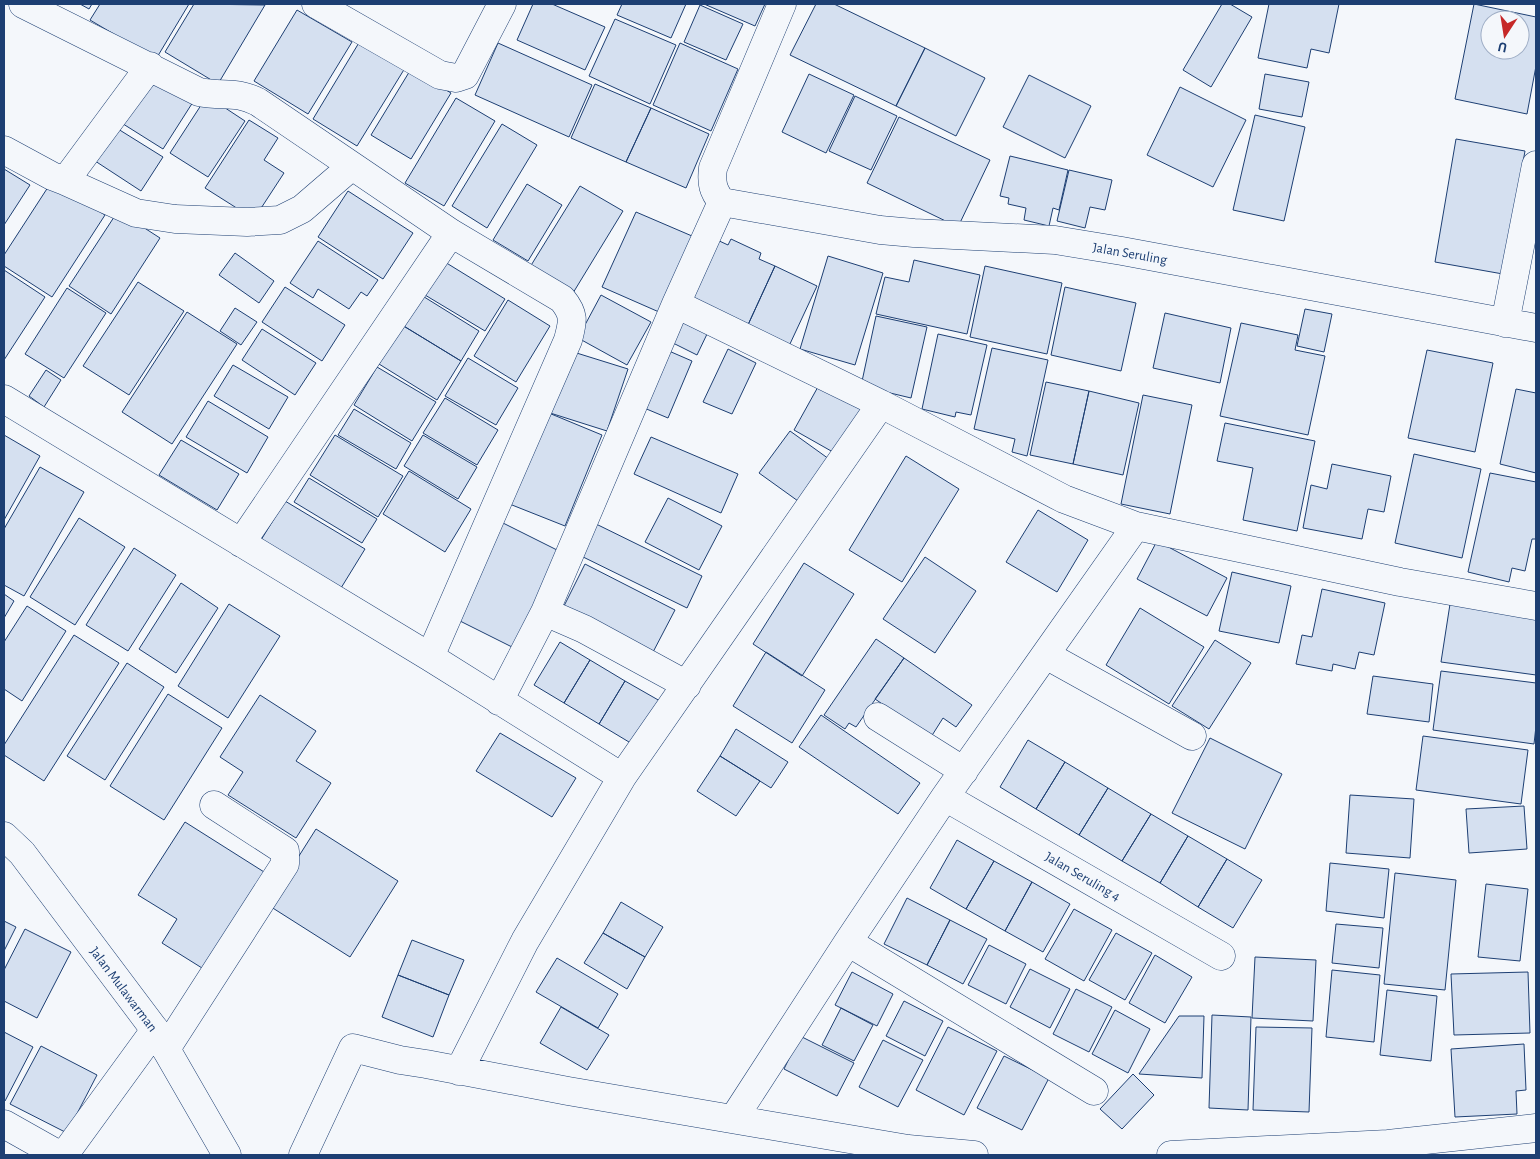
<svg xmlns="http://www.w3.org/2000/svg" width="1540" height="1159" font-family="'Alegreya Sans',sans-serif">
  <rect width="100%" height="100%" fill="#f4f7fb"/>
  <!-- building -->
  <path fill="#d5e0f0" stroke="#1d3f73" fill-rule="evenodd" d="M80 4H92L89 9Z
    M100 4H189L156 59 90 20Z
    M194 4 265 5 218 84 165 52Z
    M533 4H552L605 27 585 70 517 40Z
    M622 4H686L671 38 617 15Z
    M704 4H765L755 26Z
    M816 4H834L925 48 896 106 790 55Z
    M1222 4H1230L1252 17 1211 87 1183 70Z
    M1269 4H1339L1329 53 1311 49 1307 68 1258 58Z
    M1474 4 1536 17V66L1527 114 1455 99ZM1490 20H1520V50H1490Z
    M700 5 743 24 726 60 684 42Z
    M297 10 352 42 308 114 254 81Z
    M615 19 676 45 650 104 589 76Z
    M360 41 405 68 357 146 313 119Z
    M498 43 592 85 569 137 475 95Z
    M680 43 738 69 711 131 653 105Z
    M925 48 985 78 956 136 896 106Z
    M411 69 451 93 411 159 371 135Z
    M809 74 854 95 826 153 782 132Z
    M1265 74 1309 82 1302 117 1259 109Z
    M151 75 193 102 163 149 120 122Z
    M1029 75 1091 106 1065 158 1003 127Z
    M595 84 651 108 626 162 571 138Z
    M1180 87 1246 120 1213 187 1147 155Z
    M207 96 245 121 208 177 170 153Z
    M855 96 897 116 871 170 829 151Z
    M456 98 495 121 444 206 405 183Z
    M651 108 709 134 686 188 626 162Z
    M1255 115 1305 127 1284 221 1233 210Z
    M899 117 990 160 958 227 867 183Z
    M249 120 278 138 264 160 284 173 254 219 205 188Z
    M110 124 163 157 141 191 89 157Z
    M502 124 537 145 487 228 452 206Z
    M1456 139 1525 151 1503 274 1435 262Z
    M1010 156 1068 170 1059 210 1053 208 1049 226 1024 220 1026 208 1008 204 1009 198 1000 196Z
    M4 169 30 185 4 225Z
    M1069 170 1112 180 1105 210 1090 207 1085 228 1057 221Z
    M52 181 105 215 52 297 4 266V255Z
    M527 184 562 205 528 261 493 240Z
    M580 186 623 211 573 293 530 267Z
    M348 191 413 233 383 279 318 237Z
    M118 211 160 238 111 314 69 286Z
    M636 212 692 236 659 312 602 287Z
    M715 239 728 245 731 239 761 253 759 259 775 266 747 327 687 299Z
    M318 241 378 280 367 296 361 292 349 309 318 289 313 298 290 283Z
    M235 253 274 281 259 303 219 275Z
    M828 256 883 273 855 365 800 349Z
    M440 259 505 299 485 331 420 292Z
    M914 260 980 275 967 334 876 314 885 277 909 282Z
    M775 266 817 286 789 346 747 327Z
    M985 266 1062 283 1047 354 970 337Z
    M4 270 45 297 4 360Z
    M138 282 184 311 129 395 83 366Z
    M285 287 345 325 322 361 262 322Z
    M1065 287 1136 303 1121 371 1051 355Z
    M67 288 106 313 64 378 25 354Z
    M421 295 479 331 461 361 402 325Z
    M601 295 651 322 627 365 578 338Z
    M508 300 550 326 516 382 474 356Z
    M235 308 257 322 241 345 220 331Z
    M1305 309 1332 314 1324 352 1297 346Z
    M187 312 237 344 172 444 122 412Z
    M1165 313 1231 328 1220 383 1153 368Z
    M876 316 927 327 911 398 861 386Z
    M677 317 708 332 697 355 665 339Z
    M1241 323 1298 335 1295 350 1325 356 1308 435 1220 416Z
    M402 325 461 361 437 400 379 364Z
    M262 329 316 363 295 395 242 360Z
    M938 334 987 345 971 415 956 412 955 417 922 409Z
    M662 348 692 361 668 418 637 405Z
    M992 348 1048 360 1027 456 1012 452 1015 439 974 429Z
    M728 349 756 363 732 414 703 402Z
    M567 350 628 369 607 431 547 412Z
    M1427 350 1493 363 1475 452 1408 438Z
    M468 358 518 388 496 425 445 396Z
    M233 365 288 397 269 429 214 396Z
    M377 367 436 402 412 441 354 405Z
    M46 370 61 380 44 407 29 396Z
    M1046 382 1089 391 1073 464 1030 455Z
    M819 385 866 411 840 456 794 430Z
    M1516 389 1536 393V473L1500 464Z
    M1089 391 1139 403 1123 475 1073 464Z
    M1143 395 1192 405 1170 514 1121 504Z
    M445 398 498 430 477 465 423 433Z
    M208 401 268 437 247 473 186 437Z
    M354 409 411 443 396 469 338 435Z
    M544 411 602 435 565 526 507 503Z
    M1225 423 1315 441 1297 531 1243 520 1253 468 1217 461Z
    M790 431 829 459 798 501 759 473Z
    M4 435 40 456 4 520Z
    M335 435 403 476 378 517 310 475Z
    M423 435 477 467 458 499 404 466Z
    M651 437 738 474 721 513 634 474Z
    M181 440 239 474 217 510 159 475Z
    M1414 454 1481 469 1462 558 1395 543Z
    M906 456 959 489 902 582 849 550Z
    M1332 464 1391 476 1384 512 1368 509 1362 539 1303 528 1311 485 1327 489Z
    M40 467 84 492 24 596 4 585V529Z
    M409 471 471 509 445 552 383 514Z
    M1490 473 1536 482V539H1532L1525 571 1512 568 1509 582 1468 572Z
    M309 478 377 519 362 543 294 502Z
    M668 498 722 526 699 570 645 542Z
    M285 501 365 549 341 588 261 540Z
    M1038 510 1088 540 1057 592 1006 562Z
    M79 518 125 547 75 625 30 597Z
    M592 522 702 576 687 608 575 553Z
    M503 523 561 552 512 647 454 618Z
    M1157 541 1227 578 1207 616 1137 579Z
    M134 548 176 575 128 651 86 625Z
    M925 557 976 591 935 653 883 619Z
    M804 563 854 594 802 676 753 644Z
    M585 564 675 610 652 654 563 608Z
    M1232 572 1291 586 1279 643 1219 631Z
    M181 583 218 608 176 673 139 649Z
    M1322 589 1385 603 1374 655 1359 652 1355 669 1333 664 1332 671 1296 664 1302 635 1312 637Z
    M4 594 14 601 4 618Z
    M229 604 280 636 228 718 178 686Z
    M1450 604 1536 616V675L1441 662Z
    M27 606 66 631 22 701 4 689V642Z
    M1140 608 1204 647 1169 704 1106 665Z
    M74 635 119 663 44 781 4 755V745Z
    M876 639 904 658 856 727 849 723 845 729 824 715Z
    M1215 640 1251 663 1209 729 1172 706Z
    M560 642 590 660 564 703 534 685Z
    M766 652 825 690 792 743 733 706Z
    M904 658 972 705 956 727 943 718 931 737 875 699Z
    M590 660 625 681 599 724 564 703Z
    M127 663 164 687 105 780 67 756Z
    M1441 671 1536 683V726L1534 744 1433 730Z
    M1373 676 1433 684 1429 722 1367 714Z
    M625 681 660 701 634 745 599 724Z
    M168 694 222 728 164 820 110 786Z
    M260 695 316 731 296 761 331 783 296 838 228 795 243 772 220 757Z
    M821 715 920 783 898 814 799 747Z
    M736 729 788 762 771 788 720 756Z
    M500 733 576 778 552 817 476 771Z
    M1423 736 1528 750 1521 804 1416 790Z
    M1210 738 1282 774 1245 849 1172 813Z
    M1028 740 1065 762 1036 809 1000 787Z
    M720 756 760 781 736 816 697 791Z
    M1065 762 1108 788 1079 835 1036 809Z
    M1108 788 1151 814 1122 861 1079 835Z
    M1350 795 1414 799 1410 858 1346 853Z
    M1524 806 1527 849 1469 853 1466 809Z
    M1151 814 1188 836 1160 883 1122 861Z
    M185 822 272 877 210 973 162 943 177 919 138 895Z
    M316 829 398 881 350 957 268 905Z
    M1188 836 1227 859 1198 907 1160 883Z
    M957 840 994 861 966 909 930 888Z
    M1227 859 1262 880 1233 928 1198 907Z
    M994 861 1032 882 1005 931 966 909Z
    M1330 863 1389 869 1384 918 1326 911Z
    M1395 873 1456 880 1445 990 1384 984Z
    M1032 882 1070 904 1043 952 1005 931Z
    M1486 884 1528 889 1520 961 1478 957Z
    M907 898 950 920 927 965 884 944Z
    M621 902 663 927 645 957 603 933Z
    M1074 909 1112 930 1084 981 1045 959Z
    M950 920 987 939 963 984 927 965Z
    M4 921 16 927 4 951Z
    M1336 924 1383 928 1379 968 1332 963Z
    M25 929 71 952 37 1018 4 1001V970Z
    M603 933 645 957 627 989 584 963Z
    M1116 933 1152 953 1125 1000 1089 980Z
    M412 940 464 960 449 995 398 975Z
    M989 945 1026 964 1006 1004 968 985Z
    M1155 955 1192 977 1165 1023 1129 1003Z
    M1255 957 1316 960 1313 1021 1252 1018Z
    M557 958 618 994 598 1028 536 992Z
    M1030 969 1070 989 1050 1028 1010 1007Z
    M1332 970 1380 975 1374 1042 1326 1037Z
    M852 972 893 994 877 1026 835 1005Z
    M1528 972 1530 1033 1454 1035 1451 974Z
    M398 975 449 995 433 1037 382 1017Z
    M1076 989 1112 1007 1089 1052 1053 1034Z
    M1387 990 1437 996 1431 1061 1380 1055Z
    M904 1001 943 1021 925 1056 886 1036Z
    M561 1007 609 1035 587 1070 540 1043Z
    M841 1008 873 1025 854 1061 822 1045Z
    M1115 1010 1150 1029 1128 1073 1092 1054Z
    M1212 1015 1251 1017 1248 1110 1209 1108Z
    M1179 1016H1204L1202 1078 1139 1074Z
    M948 1027 997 1051 964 1115 916 1090Z
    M1256 1027 1312 1028 1309 1112 1253 1110Z
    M4 1032 33 1047 5 1101 4 1100Z
    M800 1036 854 1063 837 1096 784 1069Z
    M883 1040 923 1060 898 1107 859 1087Z
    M1524 1044 1526 1090 1516 1091 1517 1114 1455 1117 1451 1049Z
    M41 1046 97 1075 67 1133 10 1104Z
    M1004 1056 1049 1078 1022 1130 977 1108Z
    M1133 1074 1154 1095 1122 1129 1100 1109Z"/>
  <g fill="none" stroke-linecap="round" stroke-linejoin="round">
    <defs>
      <path id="minor" d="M23 4 199 92C223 97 235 90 258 102L451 233 562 299C575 315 573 321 568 340L430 657
        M316 4 440 75 456 78 465 75 502 4
        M4 150 52 176 65 181 150 66
        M65 181 136 213 175 219 247 222 280 220 302 209 352 166
        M722 202 880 230 914 233 1055 240 1122 251 1536 328
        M722 202C713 191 711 183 713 168L782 4
        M676 304 881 404 1064 499 1136 526 945 797 848 942 734 1118
        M1505 323 1536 165
        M4 399 430 657 622 777
        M1136 526 1400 582 1536 606
        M241 543 451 233
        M545 612 676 304 722 202
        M1046 655 1192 736
        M499 701 545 612 584 629 687 685
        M878 717 964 771
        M945 797 1221 956
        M848 942 1094 1091
        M166 1049 285 864V851L214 805
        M459 1071 525 941 622 777 881 404
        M4 1124 59 1155
        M64 1155 155 1030
        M303 1155 353 1048 400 1060 426 1064 568 1091 908 1149 974 1155
        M1171 1155 1388 1144 1536 1128"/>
      <path id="tertiary" d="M4 836 22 853 155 1030 227 1155"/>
    </defs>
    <!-- minor casing -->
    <use href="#minor" stroke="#1d3f73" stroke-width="29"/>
    <!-- tertiary casing -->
    <use href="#tertiary" stroke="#1d3f73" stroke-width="29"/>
    <!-- minor -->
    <use href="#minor" stroke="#f4f7fb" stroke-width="28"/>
    <!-- tertiary -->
    <use href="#tertiary" stroke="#f4f7fb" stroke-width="28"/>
  </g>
  <g text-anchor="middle" stroke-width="4" stroke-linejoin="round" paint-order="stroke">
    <!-- street labels -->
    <g font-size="14" fill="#1d3f73" stroke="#f4f7fb">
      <text transform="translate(1130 253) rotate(10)" y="5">Jalan Seruling</text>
      <text transform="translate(1083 876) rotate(30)" y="5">Jalan Seruling 4</text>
      <text transform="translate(124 989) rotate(53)" y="5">Jalan Mulawarman</text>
    </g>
  </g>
  <!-- border -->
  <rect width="1540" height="1159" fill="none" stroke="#1d3f73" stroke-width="10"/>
  <!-- north arrow -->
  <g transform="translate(1505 35) rotate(192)"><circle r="24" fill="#f4f7fb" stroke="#9eadc5"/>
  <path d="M0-4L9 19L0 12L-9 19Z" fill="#c62828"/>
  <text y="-8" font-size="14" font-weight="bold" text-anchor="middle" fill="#1d3f73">U</text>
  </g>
</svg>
